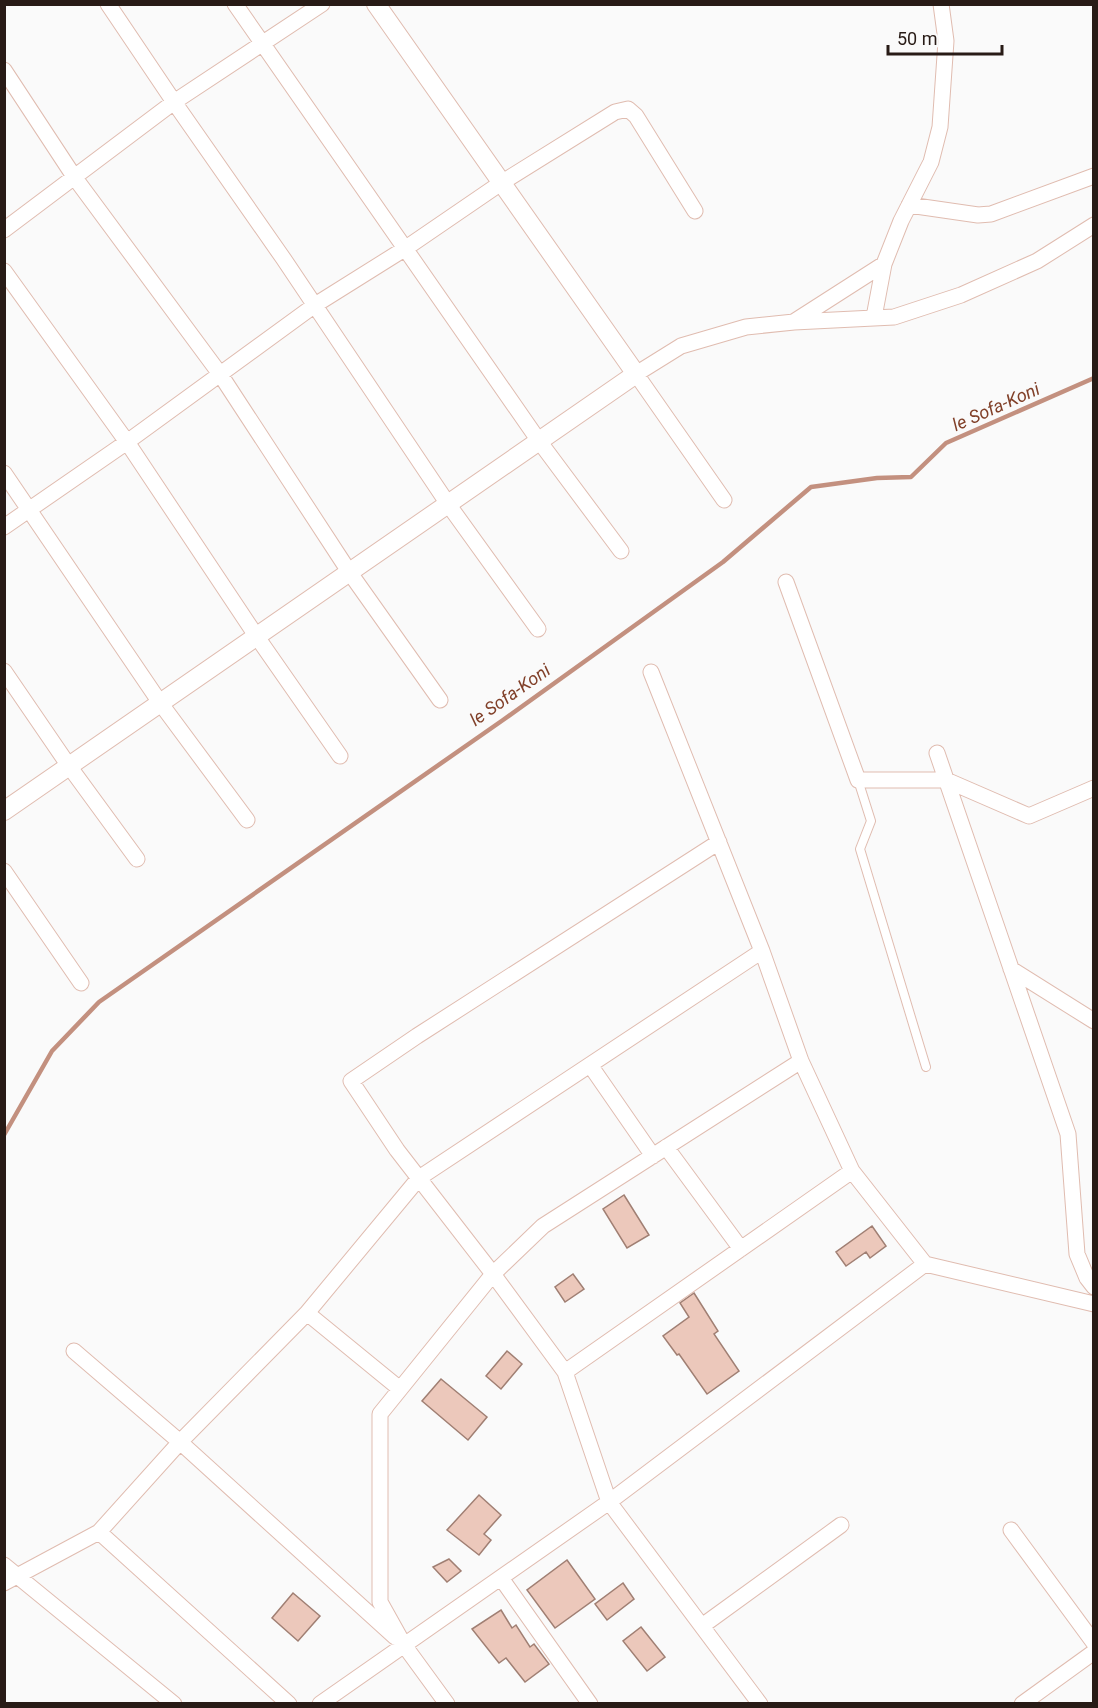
<svg xmlns="http://www.w3.org/2000/svg" width="1098" height="1708" font-family="Roboto,sans-serif">
  <rect width="100%" height="100%" fill="#fafafa"/>
  <g fill="none" stroke-linecap="round" stroke-linejoin="round">
    <!-- stream -->
    <path stroke="#c3907f" stroke-width="4.5" d="M4 1135 52 1051 99 1002 503 720 723 562 811 487 877 478 911 477 946 443 1094 378"/>
  </g>
  <!-- building -->
  <path fill="#ecc8bb" stroke="#a07f73" stroke-width="1.5" d="M624 1195 649 1235 627 1248 603 1209Z
    M872 1226 886 1246 870 1258 866 1252 846 1266 836 1252Z
    M573 1274 584 1289 565 1302 555 1287Z
    M694 1293 718 1331 714 1334 739 1371 707 1394 679 1354 677 1355 663 1336 689 1317 680 1303Z
    M507 1351 522 1364 501 1389 486 1376Z
    M441 1379 487 1417 468 1440 422 1401Z
    M479 1495 501 1515 484 1534 491 1540 479 1555 447 1530Z
    M449 1559 461 1571 447 1582 433 1567Z
    M567 1560 595 1599 555 1628 527 1590Z
    M623 1583 634 1599 607 1620 595 1604Z
    M293 1593 320 1616 298 1641 272 1618Z
    M501 1610 512 1628 516 1625 530 1647 534 1644 549 1664 525 1682 506 1658 499 1663 472 1629Z
    M641 1627 665 1657 647 1671 623 1641Z"/>
  <g fill="none" stroke-linecap="round" stroke-linejoin="round">
    <defs>
      <path id="service" d="M858 780 871 821 860 849 926 1067"/>
      <path id="minor" d="M108 4 174 102 283 258 448 504 538 629
        M235 4 539 441 621 551
        M4 70 75 178 220 374 350 573 440 700
        M909 205 978 215 991 214 1094 176
        M4 230 174 102 322 4
        M4 271 127 442 257 637 340 756
        M874 317 884 264 901 221 931 162 940 127 946 41 941 4
        M795 321 884 264
        M4 473 161 704 247 820
        M724 500 636 374 681 346 746 327 794 322 894 317 961 295 1037 261 1094 225
        M4 527 127 442 315 305 406 248 501 183 615 112 628 109 636 116 695 211
        M786 582 858 780H946L1029 816 1094 788
        M4 671 69 766 137 859
        M651 672 762 951 801 1061 852 1171 925 1264 1094 1304
        M937 753 1068 1134 1077 1254 1087 1278 1094 1287
        M719 842 417 1036 351 1081 397 1150 493 1274 565 1372 852 1171
        M4 871 81 983
        M1011 969 1094 1021
        M590 1065 653 1156
        M666 1147 741 1249
        M307 1313 400 1389
        M74 1351 180 1442 395 1637
        M565 1372 609 1502 760 1704
        M1011 1530 1094 1643
        M99 1532 289 1704
        M4 1565 174 1704
        M501 1578 590 1704
        M4 1583 99 1532 180 1442 307 1313 419 1178 762 951
        M702 1626 841 1525
        M320 1704 609 1502 925 1264
        M447 1704 404 1645 380 1602V1414L493 1274 543 1226 801 1061
        M1022 1704 1094 1652"/>
      <path id="tertiary" d="M4 811 636 374 376 4"/>
    </defs>
    <!-- service casing -->
    <use href="#service" stroke="#e0bcb0" stroke-width="10"/>
    <!-- minor casing -->
    <use href="#minor" stroke="#e0bcb0" stroke-width="17"/>
    <!-- tertiary casing -->
    <use href="#tertiary" stroke="#e0bcb0" stroke-width="20"/>
    <!-- service -->
    <use href="#service" stroke="#fff" stroke-width="8"/>
    <!-- minor -->
    <use href="#minor" stroke="#fff" stroke-width="15"/>
    <!-- tertiary -->
    <use href="#tertiary" stroke="#fff" stroke-width="18"/>
  </g>
  <g text-anchor="middle" stroke-width="6" stroke-linejoin="round" paint-order="stroke">
    <!-- water labels -->
    <g font-size="18" font-style="italic" fill="#814029" stroke="#fafafa">
      <text transform="translate(996 407) rotate(-24)" y="6">le Sofa-Koni</text>
      <text transform="translate(510 695) rotate(-35)" y="6">le Sofa-Koni</text>
    </g>
  </g>
  <!-- border -->
  <rect width="1098" height="1708" fill="none" stroke="#281b16" stroke-width="12"/>
  <!-- scale -->
  <path d="M888 45v9h114v-9" fill="none" stroke="#281b16" stroke-width="3"/>
  <text x="897" y="45" font-size="18" fill="#281b16" stroke="#fafafa" stroke-width="4.5" paint-order="stroke">50 m</text>
</svg>
